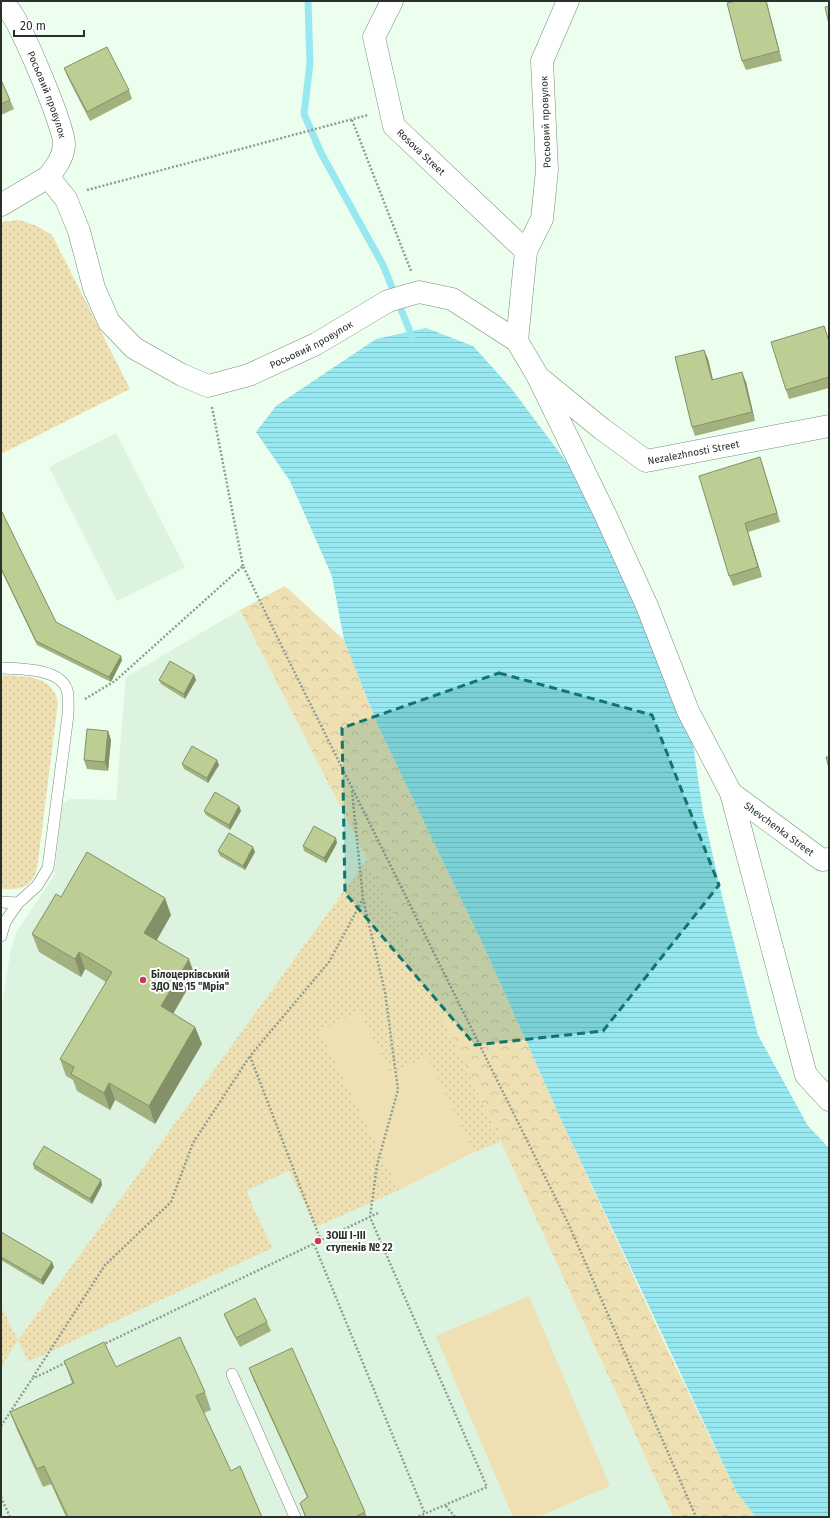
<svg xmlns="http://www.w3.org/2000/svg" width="830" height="1518" font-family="'Fira Sans',sans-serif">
  <defs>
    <pattern id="grass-dots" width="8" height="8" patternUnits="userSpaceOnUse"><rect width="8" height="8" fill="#eee0b2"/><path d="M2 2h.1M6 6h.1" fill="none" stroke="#ccc199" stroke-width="1.8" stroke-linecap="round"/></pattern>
    <pattern id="forest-crowns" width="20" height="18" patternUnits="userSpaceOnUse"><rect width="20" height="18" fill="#eee0b2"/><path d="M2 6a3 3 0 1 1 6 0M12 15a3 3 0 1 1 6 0" fill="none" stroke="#ccc199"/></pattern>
    <pattern id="water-rules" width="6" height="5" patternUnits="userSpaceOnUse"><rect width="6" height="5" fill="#97e8f0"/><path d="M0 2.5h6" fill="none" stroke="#82c7ce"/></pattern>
  </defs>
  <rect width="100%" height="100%" fill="#ecfeee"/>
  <!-- built -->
  <path fill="#dcf4df" d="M116 433 185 567 117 601 49 467Z
    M240 610 367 859 501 1142 673 1517H1V1367L18 1340 1 1306V1011L11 948 17 931 54 876 62 805 70 799 116 800 126 677Z"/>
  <!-- grass -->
  <path fill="url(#grass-dots)" d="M19 220 37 226 52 235 130 389 1 454V222Z
    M1 675C25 677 52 674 58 702L37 869C30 889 20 890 1 889Z
    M367 859 501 1142 474 1152 427 1057 391 1074 359 1012 320 1032 399 1190 316 1227 289 1171 246 1191 272 1248 28 1362 18 1340 1 1367V1306L18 1340Z"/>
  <!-- forest -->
  <path fill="url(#forest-crowns)" d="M285 586 344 640 379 728 486 951 563 1124 663 1340 737 1493 756 1517H673L501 1142 367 859 240 610Z"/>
  <!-- garden -->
  <path fill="#eee0b2" d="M359 1011 391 1074 427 1056 474 1152 399 1190 320 1032Z
    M529 1296 610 1486 538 1517H513L436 1336Z"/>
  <!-- water -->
  <path fill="url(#water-rules)" d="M426 328 473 346 511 388 604 512 688 711 703 812 722 896 758 1035 808 1126 829 1148V1517H756L737 1493 563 1124 486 951 379 728 344 640 332 576 290 481 256 432 276 406 376 339Z"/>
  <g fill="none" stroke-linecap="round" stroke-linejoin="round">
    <!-- stream -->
    <path stroke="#97e8f0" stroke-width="7" d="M308 1 310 63 304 114 321 153 383 265 413 339"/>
    <defs>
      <path id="service" d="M1 668C20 669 60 668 67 690 69 697 68 708 68 715L48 868 37 886 18 903 5 922 1 936
        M1 902 18 903
        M232 1374 295 1517"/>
      <g id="minor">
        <path id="s1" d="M392 1 374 37 394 126 526 251"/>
        <path id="s2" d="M1 6C3 7 7 8 9 10 20 22 66 130 64 145 63 158 56 167 48 177L66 199 79 231 94 288 109 322 134 348 182 375 208 386 249 375 316 344 388 301 419 292 452 299 517 341 537 375 604 512 647 606 688 711 731 793 806 1075 829 1100"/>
        <path d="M517 341 526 251 542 219 547 170 542 61 568 1"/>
        <path id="s3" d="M542 380 602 429 646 461 829 426"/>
        <path id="s4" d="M731 793 822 860 829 859"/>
      </g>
      <path id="tertiary" d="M1 205 48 177"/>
    </defs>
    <!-- service casing -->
    <use href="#service" stroke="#7a8b7c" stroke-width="12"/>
    <!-- minor casing -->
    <use href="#minor" stroke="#7a8b7c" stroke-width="23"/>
    <!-- tertiary casing -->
    <use href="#tertiary" stroke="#7a8b7c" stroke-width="23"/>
    <!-- path -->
    <path stroke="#909d91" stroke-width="2.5" stroke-dasharray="2 2" stroke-linecap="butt" d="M352 120 411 271
      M87 190 368 115
      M212 407 243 566
      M85 699 115 681 243 566 284 651 569 1225 696 1517
      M352 791 363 899 385 992 398 1090 377 1165 370 1217 487 1487 417 1517
      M321 1241 250 1056 329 962 363 899
      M314 1244 425 1514
      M102 1345 378 1213
      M33 1377 105 1265 171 1202 193 1143 250 1056
      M1 1426 32 1379 67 1362
      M1 1497 10 1517
      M446 1506 455 1517"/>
    <!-- service -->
    <use href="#service" stroke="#fff" stroke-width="11"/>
    <!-- minor -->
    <use href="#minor" stroke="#fff" stroke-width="22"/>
    <!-- tertiary -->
    <use href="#tertiary" stroke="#fff" stroke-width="22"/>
  </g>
  <!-- wall -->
  <path fill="#a3b17f" d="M737 1H766L782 61 746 70 742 61Z
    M64 68 129 90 132 99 90 121 68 78Z
    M1 80 10 100 14 109 1 115Z
    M824 326 829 340V388L789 399 786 390Z
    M704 350 708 359 713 380 746 382 755 421 695 436 692 427Z
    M760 457 780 522 748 532 762 577 733 586 729 576Z
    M1 510 56 622 122 660 111 682 37 645 1 570Z
    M194 675 196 680 185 699 161 684 159 680Z
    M108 731 111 740 108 771 87 769 84 760Z
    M182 764 219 765 208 783 184 769Z
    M239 806 241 811 230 830 206 815 204 811Z
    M337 843 326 863 304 851 303 846Z
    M218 851 255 852 245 870 220 856Z
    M61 897 171 915 157 940 195 976 173 1014 195 1027 202 1044 155 1124 115 1100 110 1110 77 1091 73 1080 66 1076 60 1059 106 982 85 969 81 977 39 952 32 934Z
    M33 1164 101 1180 102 1185 92 1204 34 1169Z
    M1 1232 54 1267 43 1285 1 1260Z
    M224 1314 267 1322 271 1331 240 1347 228 1324Z
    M64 1361 116 1367 205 1392 211 1410 204 1413 231 1471 262 1517H66L51 1484 43 1487 17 1430 10 1412 72 1383Z
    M249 1368 365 1512 367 1517H305L300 1503 307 1497 254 1381Z"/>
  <!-- shaded-wall -->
  <path fill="#849068" d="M766 1 767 3 782 61 779 51Z
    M704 350 708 359 715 389 712 380Z
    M742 372 746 382 755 421 752 412Z
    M760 457 763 466 780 522 777 513Z
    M745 523 748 532 762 577 758 567Z
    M121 656 122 660 111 682 109 677Z
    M194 675 196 680 185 699 184 694Z
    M108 731 111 740 108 771 105 762Z
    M217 760 219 765 208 783 207 778Z
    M239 806 241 811 230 830 229 825Z
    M336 838 337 843 326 863 324 858Z
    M253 847 255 852 245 870 243 866Z
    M165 898 171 915 151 950 144 933Z
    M79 952 85 969 81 977 75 959Z
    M189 959 195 976 167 1024 161 1006Z
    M195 1027 202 1044 155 1124 149 1106Z
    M109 1083 115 1100 110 1110 104 1093Z
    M101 1180 102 1185 92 1204 90 1199Z
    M52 1262 54 1267 43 1285 41 1280Z"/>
  <!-- building -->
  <path fill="#bdce94" stroke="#849068" d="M737 1H766L779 51 742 61 727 3Z
    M829 6V24L825 7Z
    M107 47 129 90 87 112 64 68Z
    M1 80 10 100 1 104Z
    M824 326 829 341V377L786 390 771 342Z
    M704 350 712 380 742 372 752 412 692 427 675 357Z
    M760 457 777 513 745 523 758 567 729 576 699 476Z
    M1 510 56 622 121 656 109 677 36 641 1 568Z
    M170 661 194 675 184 694 159 680Z
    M87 729 108 731 105 762 84 760Z
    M192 746 217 760 207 778 182 764Z
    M826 757H829V768Z
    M215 792 239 806 229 825 204 811Z
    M314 826 336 838 324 858 303 846Z
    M229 833 253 847 243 866 218 851Z
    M87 852 165 898 144 933 189 959 161 1006 195 1027 149 1106 109 1083 104 1093 71 1074 74 1067 60 1059 112 972 79 952 75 959 32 934 56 894 61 897Z
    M44 1146 101 1180 90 1199 33 1164Z
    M1 1232 52 1262 41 1280 1 1257Z
    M255 1298 267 1322 236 1338 224 1314Z
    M180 1337 205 1392 196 1396 231 1471 240 1466 262 1517H68L44 1466 37 1469 10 1412 74 1383 64 1361 104 1342 116 1367Z
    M292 1348 365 1512 355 1517H306L300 1503 308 1497 249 1368Z"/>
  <!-- marked area -->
  <path fill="#0f766e" fill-opacity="0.2" stroke="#0f766e" stroke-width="3" stroke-dasharray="8 5" stroke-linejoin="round" d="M499 673 652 715 719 885 603 1031 475 1045 345 893 342 728Z"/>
  <!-- markers -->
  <g fill="#c8385a" stroke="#fff" stroke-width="1.5">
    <circle cx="143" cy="980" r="4"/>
    <circle cx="318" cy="1241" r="4"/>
  </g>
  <g text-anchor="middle" stroke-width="4" stroke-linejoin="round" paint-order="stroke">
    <!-- street labels -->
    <g font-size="10" fill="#2a312b" stroke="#fff">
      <text dy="4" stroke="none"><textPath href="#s2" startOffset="102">Росьовий провулок</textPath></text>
      <text transform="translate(545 122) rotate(-92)" y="4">Росьовий провулок</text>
      <text dy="4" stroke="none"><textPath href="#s1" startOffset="169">Rosova Street</textPath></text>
      <text dy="4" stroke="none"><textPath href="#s2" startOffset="582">Росьовий провулок</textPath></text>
      <text dy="4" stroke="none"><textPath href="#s3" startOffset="180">Nezalezhnosti Street</textPath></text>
      <text dy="4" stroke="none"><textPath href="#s4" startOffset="60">Shevchenka Street</textPath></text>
    </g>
    <!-- poi labels -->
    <g font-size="10" font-weight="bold" fill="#2a312b" stroke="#fff" text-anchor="start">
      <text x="151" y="978">Білоцерківський<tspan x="151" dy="12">ЗДО № 15 "Мрія"</tspan></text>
      <text x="326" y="1239">ЗОШ І-ІІІ<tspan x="326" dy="12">ступенів № 22</tspan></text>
    </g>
  </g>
  <!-- border -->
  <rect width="830" height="1518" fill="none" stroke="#2a312b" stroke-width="4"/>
  <!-- scale -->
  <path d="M14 30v6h70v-6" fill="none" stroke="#2a312b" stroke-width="2"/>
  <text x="20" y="30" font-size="12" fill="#2a312b" stroke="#ffffff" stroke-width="3" paint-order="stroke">20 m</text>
</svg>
